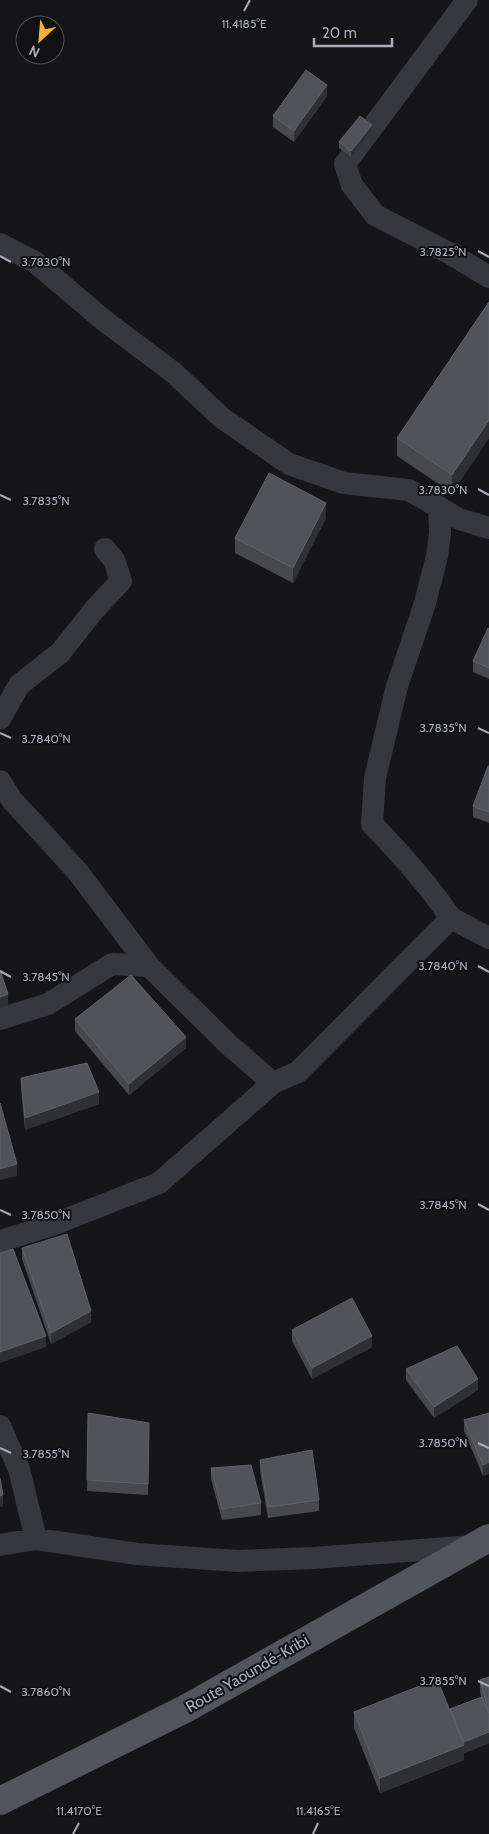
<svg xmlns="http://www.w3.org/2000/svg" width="489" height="1834" font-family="Cabin,sans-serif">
  <rect width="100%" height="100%" fill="#161618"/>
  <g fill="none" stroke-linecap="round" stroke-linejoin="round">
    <!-- street -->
    <path stroke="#37383d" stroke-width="22" d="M467 0 345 164 352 185 375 215 451 254 489 277
      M0 244 35 262 106 322 174 373 222 418 289 464 344 483 409 490 459 519 489 528
      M439 507 440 533 437 556 425 603 397 686 375 778 372 824C401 854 428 884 451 918
      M0 719 19 685 60 653 94 610 121 581 114 560 105 549
      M0 781 12 800 77 871 149 966
      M0 1019 48 1004 112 964 149 966 229 1045 273 1083
      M0 1241 52 1225 159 1183 273 1083 298 1072 451 918 489 938
      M0 1426 19 1469 36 1539
      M0 1545 36 1539 137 1554 238 1561 313 1558 474 1546"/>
    <!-- primary -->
    <path stroke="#53555c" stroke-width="28" d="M0 1801 185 1709 489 1538"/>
  </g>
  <!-- wall -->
  <path fill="#47494d" d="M327 96 294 142 273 127V116Z
    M372 131 351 157 339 148V142Z
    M489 302V438L452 493 397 456V438Z
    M326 518 293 583 235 553V538Z
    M489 629V679L473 672V661Z
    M489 766V823L473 817V806Z
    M75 1019 186 1048 129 1095 75 1031Z
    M21 1078 99 1104 25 1130 21 1089Z
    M22 1248 91 1322 51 1344 22 1259Z
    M292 1330 372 1347 312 1379 292 1341Z
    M406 1369 478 1390 434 1418 406 1380Z
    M88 1413 149 1423 148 1495 87 1491Z
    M489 1413 483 1476 464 1431V1420Z
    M260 1460 319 1500V1511L268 1518 260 1471Z
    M211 1468 261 1503V1515L222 1520 211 1479Z
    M489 1677V1743L464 1753V1752V1760L380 1793 354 1728V1712H450V1709L481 1697 480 1691V1680Z"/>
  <!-- shaded-wall -->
  <path fill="#2f3033" d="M327 85V96L294 142V131Z
    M372 125V131L351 157V151Z
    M489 420V438L452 493V475Z
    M326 503V518L293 583V568Z
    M8 994V1006L0 1008V997Z
    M186 1037V1048L129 1095V1084Z
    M99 1092V1104L25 1130V1118Z
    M17 1164V1176L0 1180V1169Z
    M91 1311V1322L51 1344V1333Z
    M46 1336V1347L0 1363V1352Z
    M372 1336V1347L312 1379V1368Z
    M478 1379V1390L434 1418V1407Z
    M489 1462V1474L483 1476V1465Z
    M3 1495V1506L0 1507V1496Z
    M489 1732V1743L464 1753V1742Z
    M464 1745V1760L380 1793V1778Z"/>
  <!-- building -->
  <path fill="#525359" stroke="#5f6168" d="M306 70 327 85 294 131 273 116Z
    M360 116 372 125 351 151 339 142Z
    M489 302V420L452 475 397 438Z
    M269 473 326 503 293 568 235 538Z
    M488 628 489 629V668L473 661Z
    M488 766H489V812L473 806Z
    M0 970 8 994 0 997Z
    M131 975 186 1037 129 1084 75 1019Z
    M87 1063 99 1092 25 1118 21 1078Z
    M0 1103 17 1164 0 1169Z
    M67 1234 91 1311 51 1333 22 1248Z
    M13 1249 46 1336 0 1352V1253Z
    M352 1298 372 1336 312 1368 292 1330Z
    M457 1346 478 1379 434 1407 406 1369Z
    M88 1413 149 1423 148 1484 87 1480Z
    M489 1413V1462L483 1465 464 1420Z
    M312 1450 319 1500 268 1507 260 1460Z
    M251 1465 261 1503 222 1509 211 1468Z
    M0 1478 3 1495 0 1496Z
    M489 1677V1713L480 1680Z
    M437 1679 464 1745 380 1778 354 1712Z
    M482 1697 489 1714V1732L464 1742 450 1709Z"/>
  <!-- ticks -->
  <path fill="none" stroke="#a8adb8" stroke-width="2" d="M244 11 250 0M478 251 489 257M0 256 11 262M478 489 489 495M0 495 11 500M478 728 489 733M0 733 11 738M478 966 489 972M0 971 11 977M478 1204 489 1210M0 1210 11 1215M478 1443 489 1448M0 1448 11 1453M478 1681 489 1686M0 1686 11 1692M73 1834 79 1823M313 1834 318 1823"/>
  <g text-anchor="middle" stroke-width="4" stroke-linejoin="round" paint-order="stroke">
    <!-- street labels -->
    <g font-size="16" fill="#a8adb8" stroke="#111113">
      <text transform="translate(247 1673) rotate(-30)" y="6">Route Yaoundé-Kribi</text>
    </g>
  </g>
  <g font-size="12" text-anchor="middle" fill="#a8adb8" stroke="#111113" stroke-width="4" stroke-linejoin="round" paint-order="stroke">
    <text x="244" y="28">11.4185°E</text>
    <text x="443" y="256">3.7825°N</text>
    <text x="46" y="266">3.7830°N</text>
    <text x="443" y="494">3.7830°N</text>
    <text x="46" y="505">3.7835°N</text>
    <text x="443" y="732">3.7835°N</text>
    <text x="46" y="743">3.7840°N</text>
    <text x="443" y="970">3.7840°N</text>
    <text x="46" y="981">3.7845°N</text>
    <text x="443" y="1209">3.7845°N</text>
    <text x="46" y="1219">3.7850°N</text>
    <text x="443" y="1447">3.7850°N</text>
    <text x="46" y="1458">3.7855°N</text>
    <text x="443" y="1685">3.7855°N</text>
    <text x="46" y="1696">3.7860°N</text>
    <text x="79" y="1815">11.4170°E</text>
    <text x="318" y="1815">11.4165°E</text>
  </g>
  <!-- north arrow -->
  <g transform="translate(40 40) rotate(206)"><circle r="24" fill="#111113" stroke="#4d4f55"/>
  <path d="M0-4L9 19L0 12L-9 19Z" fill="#f2b134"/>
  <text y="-8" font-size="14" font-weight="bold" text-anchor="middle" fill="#a8adb8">N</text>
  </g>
  <!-- scale -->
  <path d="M314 38v8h78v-8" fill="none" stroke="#a8adb8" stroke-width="2.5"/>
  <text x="322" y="38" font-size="15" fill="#a8adb8" stroke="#111113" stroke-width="4" paint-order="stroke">20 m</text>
</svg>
